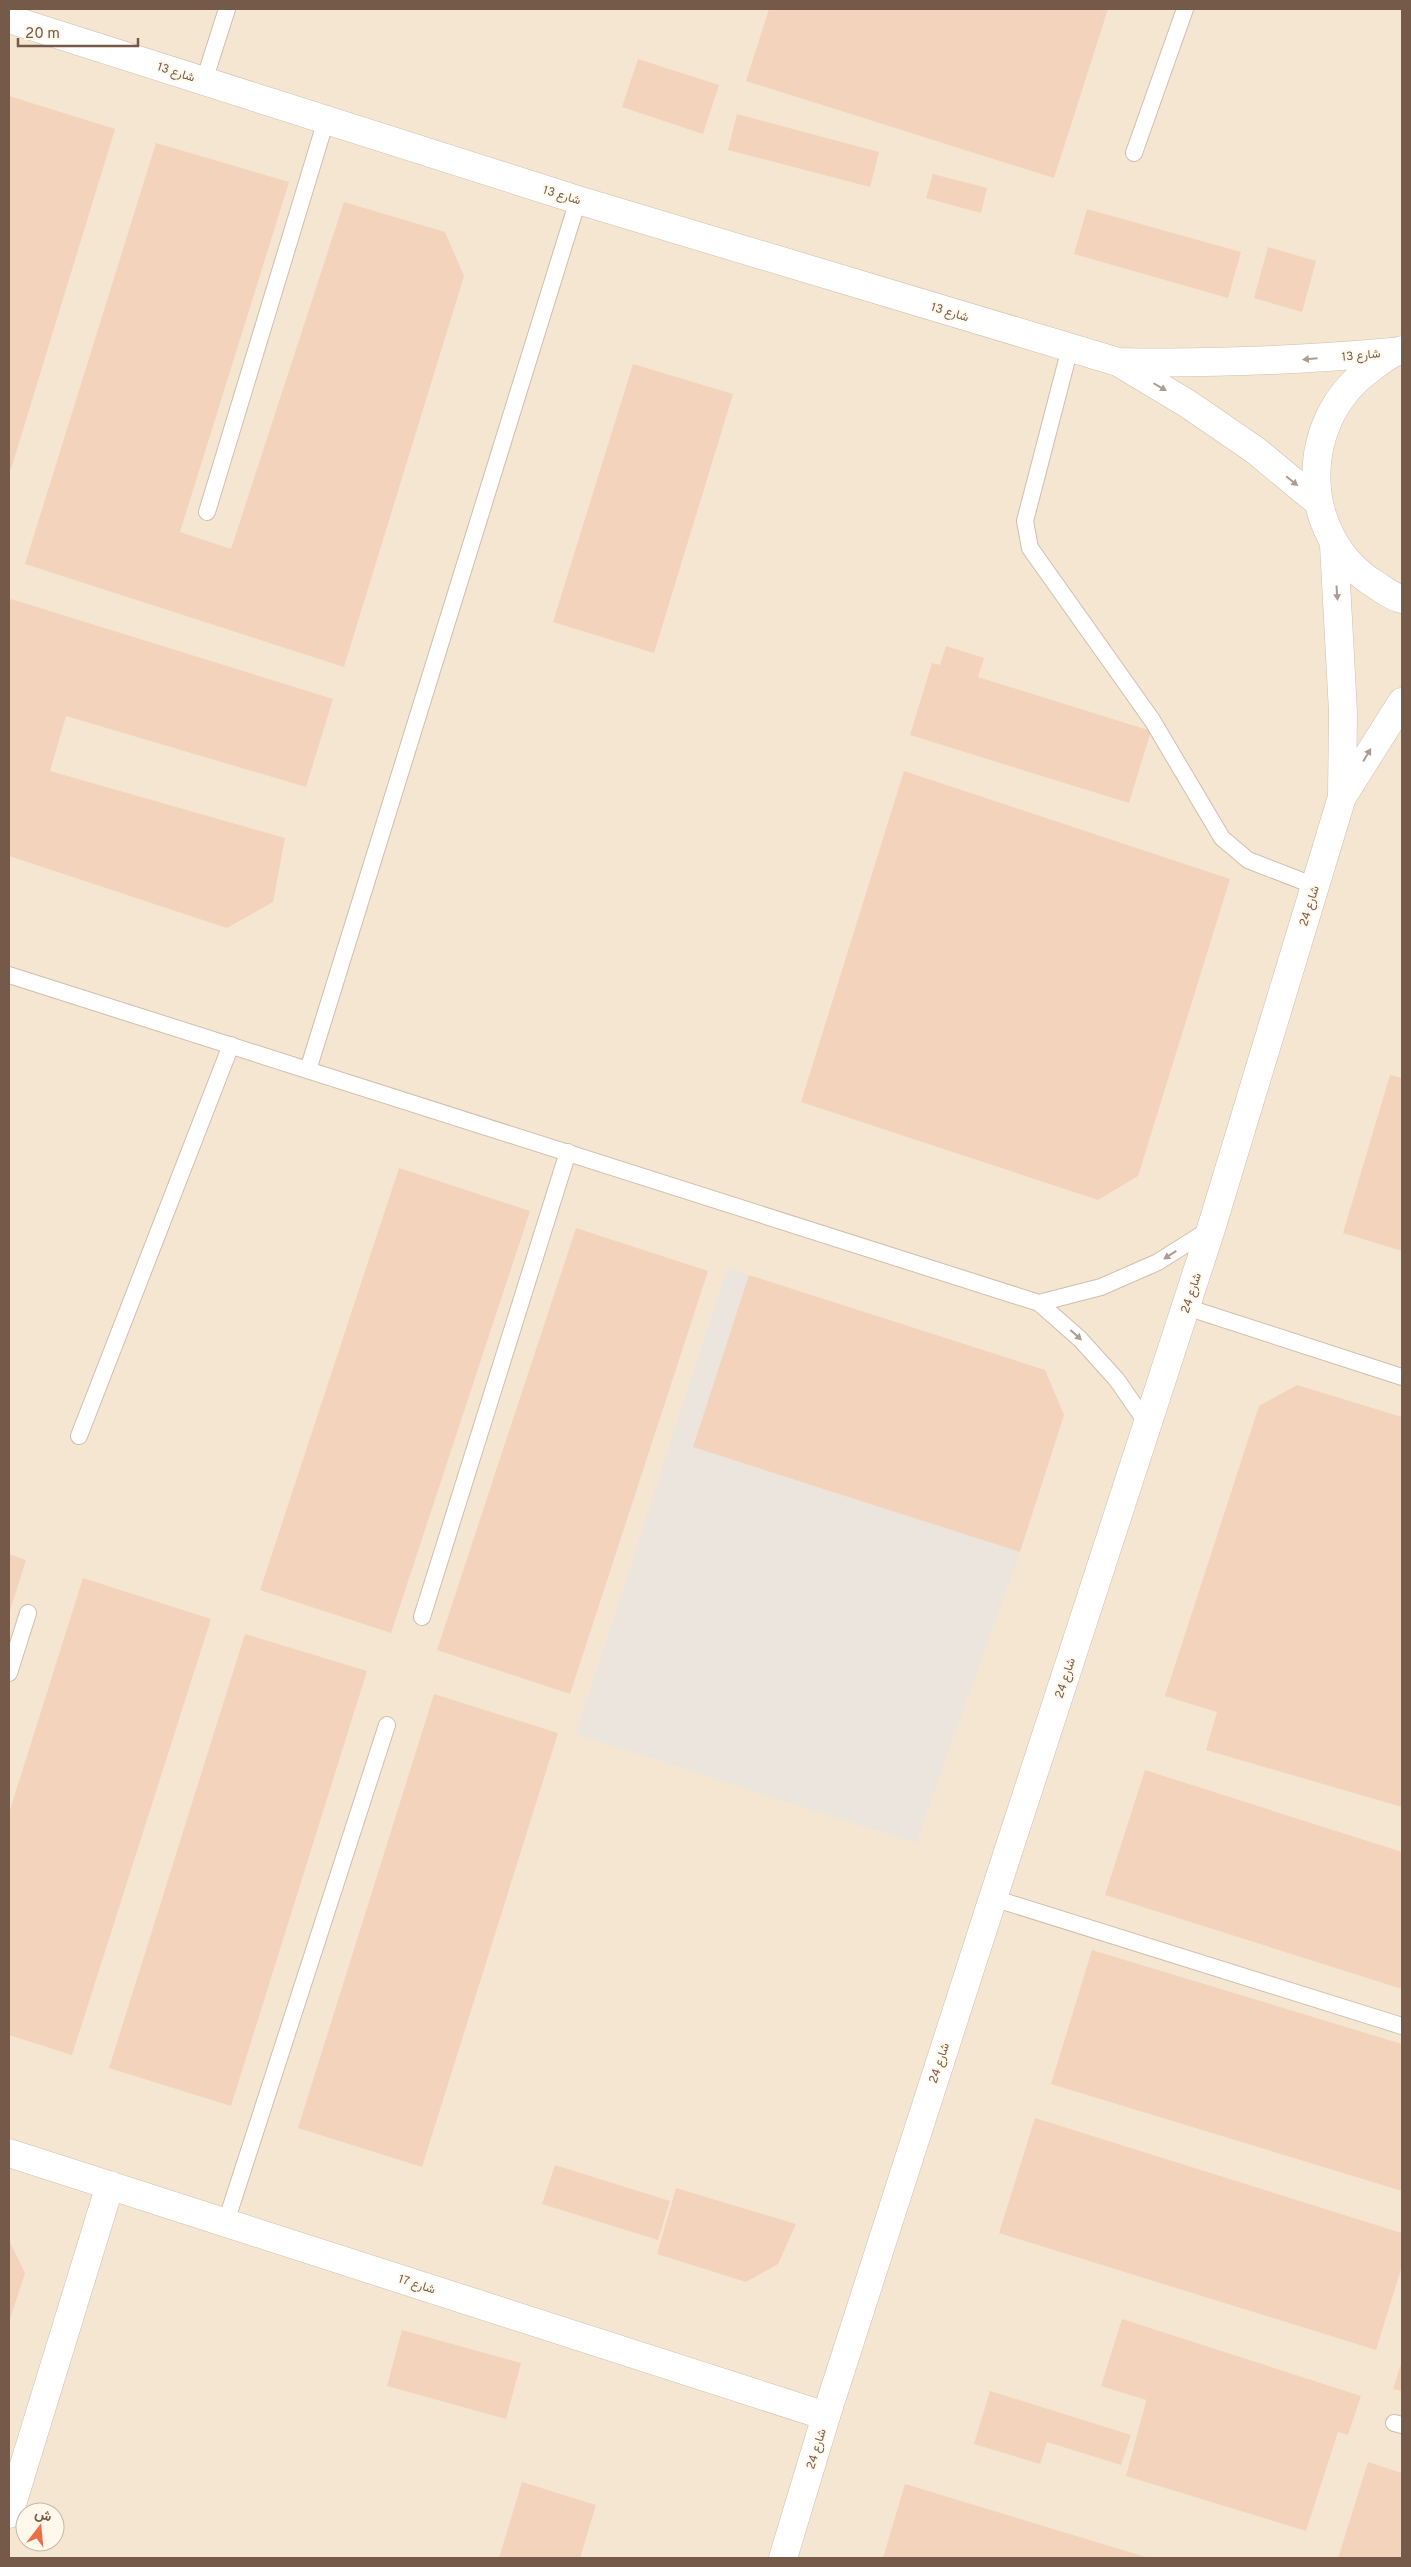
<svg xmlns="http://www.w3.org/2000/svg" width="1411" height="2567" font-family="Overpass,Vazirmatn,sans-serif">
  <rect width="100%" height="100%" fill="#fdf4e4"/>
  <!-- residential -->
  <path fill="#f5e6d2" fill-rule="evenodd" d="M9 9H1402V2558H9ZM25 2512H55V2542H25Z"/>
  <!-- industrial -->
  <path fill="#ece5de" d="M727 1268 1045 1370 1064 1415 1020 1552 916 1843 576 1734Z"/>
  <!-- building -->
  <path fill="#f3d3bb" d="M769 9H1108L1054 178 746 81Z
    M638 59 719 85 703 134 622 107Z
    M9 96 115 129 11 469 9 468Z
    M737 114 879 152 870 187 728 150Z
    M156 143 289 182 180 532 231 549 344 202 445 232 464 276 344 667 25 564Z
    M933 174 987 188 981 213 926 198Z
    M1087 209 1241 252 1228 298 1074 254Z
    M1268 247 1316 261 1302 312 1254 298Z
    M633 364 733 394 654 653 553 622Z
    M11 599 333 699 306 787 66 716 50 771 285 838 273 902 227 928 9 856V606Z
    M946 646 984 658 978 677 1151 731 1129 803 910 735 932 663 940 665Z
    M904 771 1230 879 1138 1176 1098 1200 801 1102Z
    M1390 1075 1402 1078V1251L1343 1233Z
    M399 1168 530 1211 391 1633 260 1590Z
    M576 1228 708 1271 570 1694 437 1650Z
    M749 1275 1045 1370 1064 1415 1020 1552 693 1447Z
    M1297 1385 1402 1417V1807L1206 1750 1217 1712 1165 1696 1259 1406Z
    M9 1554 26 1560 9 1614Z
    M83 1578 211 1619 72 2055 9 2035V1813Z
    M245 1634 367 1671 231 2106 109 2068Z
    M434 1694 558 1733 422 2167 298 2128Z
    M1145 1770 1402 1852V1989L1105 1895Z
    M1092 1950 1402 2044V2191L1051 2084Z
    M1035 2118 1402 2233V2266L1376 2350 999 2233Z
    M555 2165 670 2201 658 2240 542 2204Z
    M676 2188 796 2224 778 2264 746 2282 657 2254Z
    M9 2240 25 2273 9 2322Z
    M1122 2319 1361 2396 1348 2435 1338 2432 1306 2531 1126 2476 1149 2390 1146 2400 1101 2386Z
    M402 2330 521 2363 506 2419 387 2386Z
    M1402 2361V2391L1393 2389Z
    M990 2391 1131 2435 1121 2465 1047 2442 1040 2464 974 2444Z
    M1368 2462 1402 2473V2558H1338Z
    M522 2482 596 2505 580 2558H499Z
    M905 2484 1149 2558H883Z"/>
  <g fill="none" stroke-linecap="round" stroke-linejoin="round">
    <defs>
      <path id="service" d="M204 81 227 9
        M1134 153 1185 9
        M1070 348 1025 521 1030 548 1152 720 1222 838 1248 860 1315 886
        M207 512 326 120
        M9 975 1039 1303 1080 1339 1117 1380 1148 1425
        M308 1070 578 200
        M1039 1303 1101 1287 1158 1262 1210 1229
        M1186 1307 1402 1377
        M79 1436 231 1045
        M422 1617 568 1152
        M9 1673 28 1613
        M993 1898 1402 2026
        M226 2222 387 1725
        M1394 2423 1402 2425"/>
      <path id="minor" d="M9 2153 826 2416
        M9 2514 110 2185"/>
      <path id="tertiary" d="M9 19 578 200 1118 362 1188 404 1255 450 1318 502
        M1402 350C1390 353 1380 361 1370 369 1297 421 1298 537 1376 585 1384 590 1392 597 1402 599
        M1118 362C1210 364 1301 360 1392 352
        M1334 545 1343 712 1342 797
        M783 2558 826 2416 993 1898 1211 1229 1342 797 1402 702"/>
    </defs>
    <!-- service casing -->
    <use href="#service" stroke="#d0bead" stroke-width="18"/>
    <!-- minor casing -->
    <use href="#minor" stroke="#d0bead" stroke-width="29"/>
    <!-- tertiary casing -->
    <use href="#tertiary" stroke="#d0bead" stroke-width="29"/>
    <!-- service -->
    <use href="#service" stroke="#fff" stroke-width="16"/>
    <!-- minor -->
    <use href="#minor" stroke="#fff" stroke-width="28"/>
    <!-- tertiary -->
    <use href="#tertiary" stroke="#fff" stroke-width="28"/>
  </g>
  <!-- one-way arrows -->
  <defs><path id="oneway-solid" d="M-6-.8H1V-3.2L6.5 0L1 3.2V.8H-6Z" transform="scale(1.25)"/></defs>
  <g fill="#ad9c92">
    <use href="#oneway-solid" transform="translate(1310 359) rotate(175)"/>
    <use href="#oneway-solid" transform="translate(1160 387) rotate(30)"/>
    <use href="#oneway-solid" transform="translate(1292 481) rotate(39)"/>
    <use href="#oneway-solid" transform="translate(1337 593) rotate(86)"/>
    <use href="#oneway-solid" transform="translate(1367 755) rotate(-59)"/>
    <use href="#oneway-solid" transform="translate(1170 1255) rotate(147)"/>
    <use href="#oneway-solid" transform="translate(1076 1335) rotate(42)"/>
  </g>
  <g text-anchor="middle" stroke-width="4" stroke-linejoin="round" paint-order="stroke">
    <!-- street labels -->
    <g font-size="12" fill="#765a49" stroke="#fff8eb">
      <text transform="translate(176 72) rotate(18)" y="4">شارع 13</text>
      <text transform="translate(562 195) rotate(17)" y="4">شارع 13</text>
      <text transform="translate(950 312) rotate(17)" y="4">شارع 13</text>
      <text transform="translate(1361 355) rotate(-5)" y="4">شارع 13</text>
      <text transform="translate(1309 906) rotate(-73)" y="4">شارع 24</text>
      <text transform="translate(1191 1293) rotate(-72)" y="4">شارع 24</text>
      <text transform="translate(1065 1678) rotate(-72)" y="4">شارع 24</text>
      <text transform="translate(939 2063) rotate(-72)" y="4">شارع 24</text>
      <text transform="translate(417 2284) rotate(18)" y="4">شارع 17</text>
      <text transform="translate(816 2449) rotate(-73)" y="4">شارع 24</text>
    </g>
  </g>
  <!-- border -->
  <rect width="1411" height="2567" fill="none" stroke="#765a49" stroke-width="20"/>
  <!-- north arrow -->
  <g transform="translate(40 2527) rotate(16)"><circle r="24" fill="#fff8eb" stroke="#c8b9aa"/>
  <path d="M0-4L9 19L0 12L-9 19Z" fill="#ea6f46"/>
  <text y="-8" font-size="14" font-weight="bold" text-anchor="middle" fill="#765a49">ش</text>
  </g>
  <!-- scale -->
  <path d="M18 38v8h120v-8" fill="none" stroke="#765a49" stroke-width="2.5"/>
  <text x="25" y="38" font-size="15" fill="#765a49" stroke="#fff8eb" stroke-width="4" paint-order="stroke">20 m</text>
</svg>
